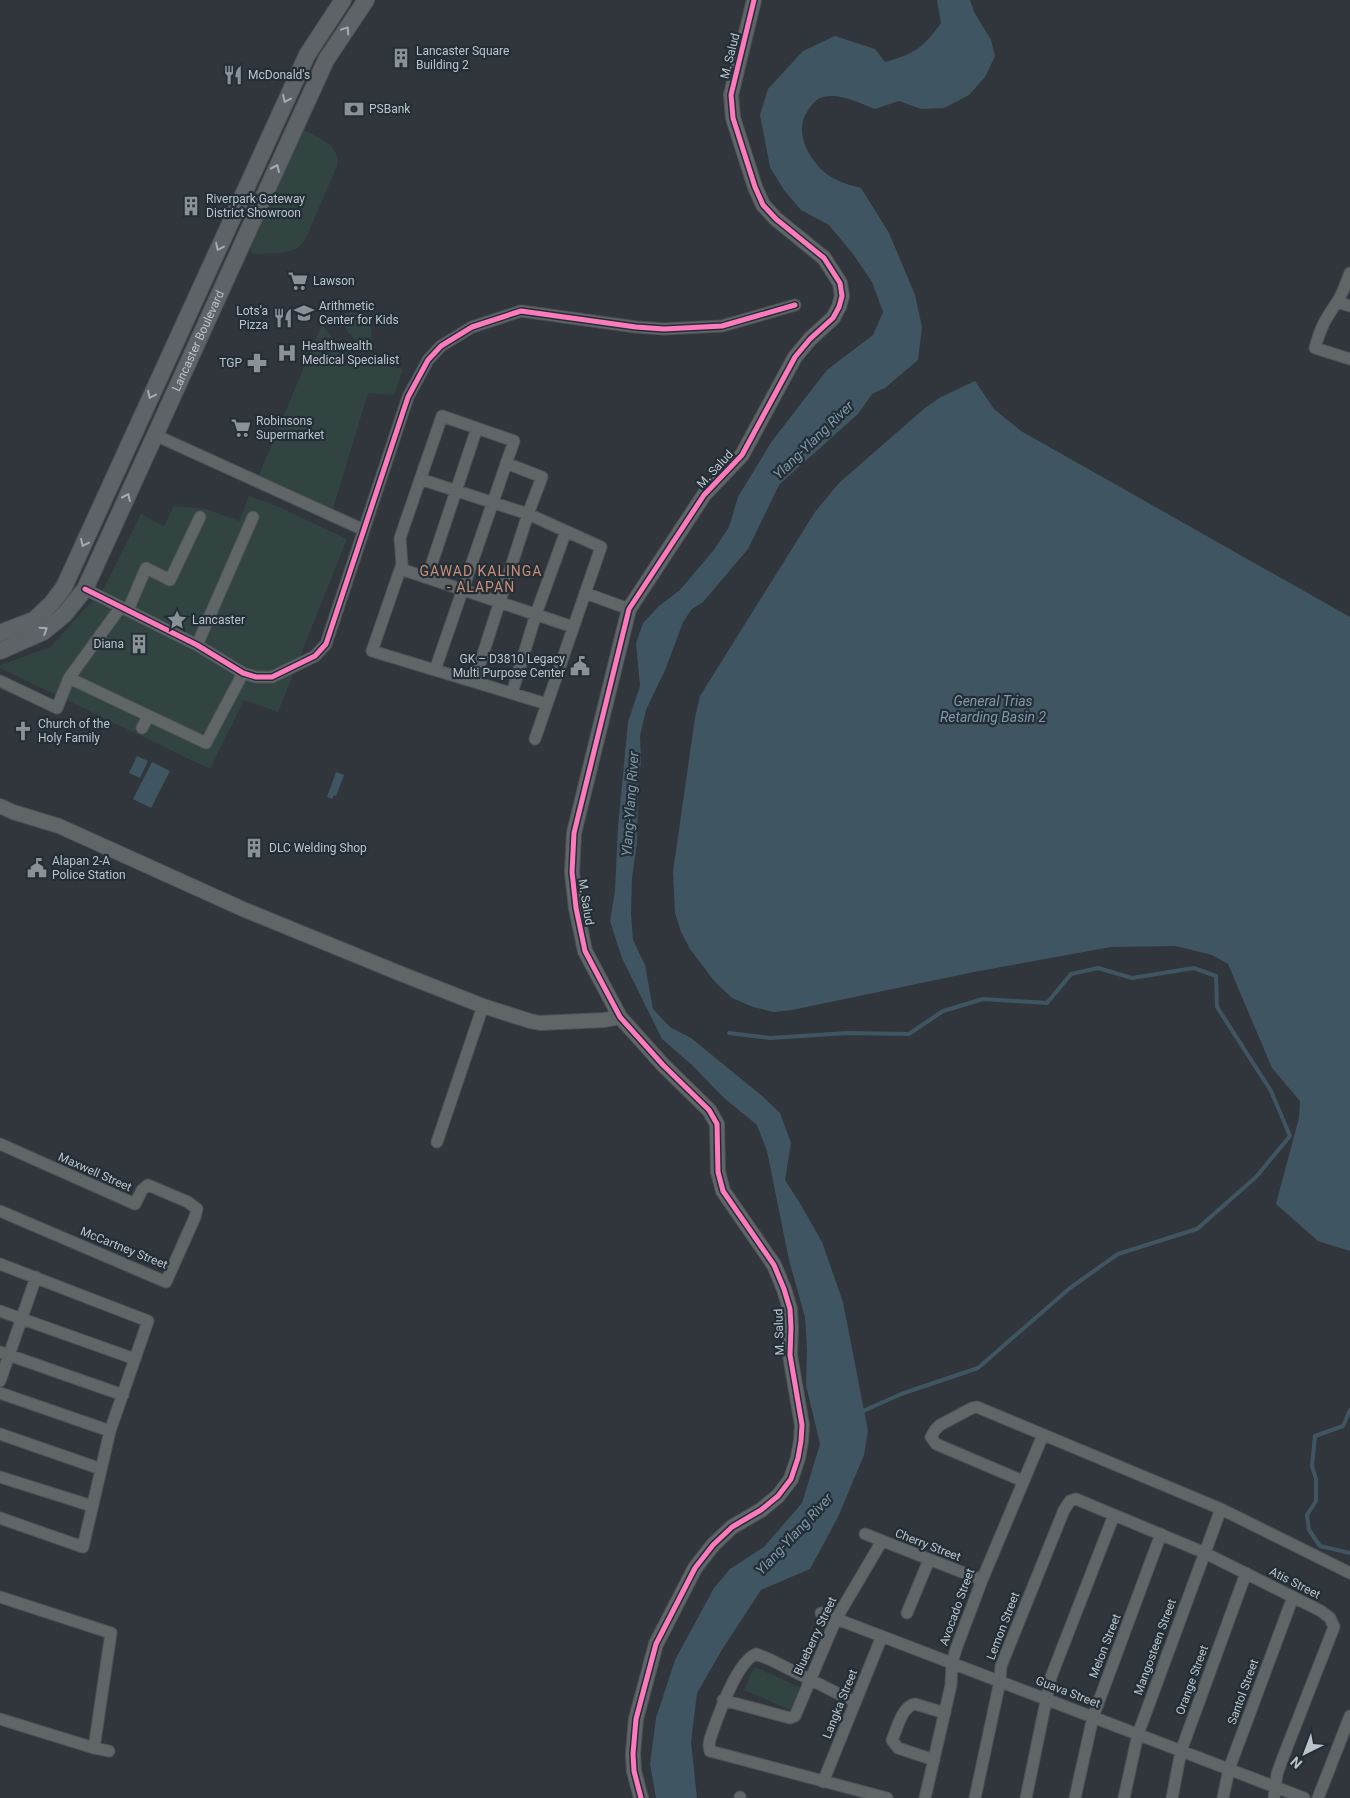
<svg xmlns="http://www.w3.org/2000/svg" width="1350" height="1798" font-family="Roboto,sans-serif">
  <rect width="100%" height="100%" fill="#30363b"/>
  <!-- green -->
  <path fill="#314442" d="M304 130C320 139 341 145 337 166L306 238C297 256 272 253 254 254L251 252 250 247Z
    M350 312 359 314 371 328 372 338 367 343H359L348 333 343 319 345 314Z
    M322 324 341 349 356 360 403 369 394 395 368 393 333 509 259 475Z
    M249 496 277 506 347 539 278 712 244 700 210 769 0 668V665L50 647 104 588 141 514 164 526 174 506 206 509 239 521Z
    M754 1667 800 1687 790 1710 744 1690Z"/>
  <!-- water -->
  <path fill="#405562" d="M937 0H970L974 12 991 40 995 56 985 77 969 95 944 108 921 109 899 101 875 109C859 103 840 93 823 97 815 99 811 106 807 112 793 133 811 163 828 175 838 182 850 185 861 188L889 233 915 295 922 327 918 360 885 388 849 404 809 431 797 448 748 549 703 602 692 609 683 622 666 668 646 710 640 736 641 761 638 785 637 843 632 878 631 914 633 940 645 965 653 1009 670 1027 691 1038 761 1095 780 1113 791 1143 785 1180 801 1205 822 1242 843 1302 868 1431 864 1455 838 1517 810 1569 761 1590 723 1648 697 1693 691 1742 697 1798H656L650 1764 656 1718 675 1660 714 1588 730 1569 764 1547 802 1503 820 1444 806 1385 807 1350 805 1317 789 1260 767 1151 757 1125 724 1098 692 1065 662 1039 622 958 610 921 615 891 618 827 628 722 640 686 636 643 643 623 659 606 680 590 713 551 729 527 738 497 772 441 827 370 873 335 883 312 872 282 853 254 829 225 801 210 784 190 770 167 760 115 768 89 803 51 835 36 875 49 885 62C914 54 923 48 941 23Z
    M975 381 994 409 1021 431 1350 617V1251L1318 1241 1276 1204 1299 1118 1300 1101 1272 1068 1228 964 1212 955 1176 946 1111 947 974 972 792 1010 774 1012 753 1007 732 998 715 982 690 949 681 932 675 913 673 872 695 718 700 696 815 512 839 483 926 407 941 397Z
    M137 756 148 761 140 778 129 773Z
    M152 762 170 771 151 808 133 799Z
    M336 772 344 775 336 796 334 795 332 799 327 797Z"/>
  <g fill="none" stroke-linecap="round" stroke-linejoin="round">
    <!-- stream -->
    <path stroke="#405562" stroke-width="4" d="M729 1033 770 1038 848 1033 909 1034 943 1011 983 999 1047 1003 1071 974 1098 968 1132 978 1194 968 1216 976 1217 1007 1271 1091 1290 1136 1256 1177 1197 1229 1118 1254 1070 1288 978 1368 901 1394 861 1412
      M1350 1410 1343 1426 1315 1436 1312 1466 1316 1479V1501L1307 1515 1309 1530 1320 1546 1350 1553"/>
    <!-- river -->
    <path stroke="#405562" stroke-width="21" d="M772 477 850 407 870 379"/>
    <defs>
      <path id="minor" d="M1350 273C1346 282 1343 294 1337 302 1325 320 1321 326 1315 348L1350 359
        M1337 302 1350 306
        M155 435 364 530
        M420 479 528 514 601 547 535 739
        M401 569 573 627
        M427 578 477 428
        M85 589 197 645 243 673 256 677H272L315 656 326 644 408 397 428 360 441 346 472 327 521 311 636 327 664 329 722 326 795 305
        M585 593 629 609
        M128 610 146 568 170 580 200 517
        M197 645 253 517
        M435 670 514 441 442 416 400 538 402 564 372 651 547 704
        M69 678 206 743 243 673
        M0 681 57 708 69 678 120 608
        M474 682 528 514 542 477 506 463
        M512 693 536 614 566 531
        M142 728 148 716
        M437 1142 483 1006
        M0 1144 135 1204 142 1190 148 1185 188 1202 197 1209 195 1217 166 1282 0 1211
        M0 1264 148 1321 110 1431 83 1547 0 1518
        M0 1311 135 1359
        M0 1352 123 1395
        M0 1381 36 1277
        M0 1393 110 1431
        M0 1434 101 1469
        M0 1477 92 1506
        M1023 1481 936 1444 931 1437 935 1430 940 1425 972 1408 977 1407 1221 1509 1350 1573
        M865 1534 982 1580
        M0 1597 111 1633 94 1748 0 1719
        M821 1613 1304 1798
        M907 1613 929 1560
        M723 1700 790 1718 795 1716 836 1619 882 1541
        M855 1702 769 1659 756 1654C736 1662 717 1719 710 1739L709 1745 710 1751 887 1798
        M94 1748 109 1751
        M934 1760 898 1748 892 1740C897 1729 902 1706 915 1704L945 1713
        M823 1782 882 1636
        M740 1798V1797
        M925 1798 951 1685 952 1663 956 1649 982 1580 1043 1435
        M975 1798 1000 1681 1001 1666 1064 1510 1070 1501 1076 1499 1205 1553 1321 1611 1330 1618 1334 1627 1282 1760 1277 1774 1274 1798
        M1026 1798 1051 1677 1114 1515
        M1075 1798 1093 1717 1161 1534
        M1124 1798 1138 1734 1221 1509
        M1172 1798 1181 1751 1246 1573
        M1223 1798 1229 1769 1293 1597
        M1318 1798 1350 1716"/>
      <path id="tertiary" d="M0 806 13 812 59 826 245 910 399 973 483 1006 530 1021 540 1023 604 1020 620 1017
        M641 1798 634 1771 633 1754 636 1719 656 1644 695 1568 713 1545 732 1527 761 1510 778 1496 791 1479 798 1458 801 1441 802 1425 790 1355 791 1328 790 1309 784 1289 774 1265 723 1191 718 1172 717 1124 709 1110 663 1065 620 1017 585 951 576 908 572 872 574 833 629 609 704 495 742 455 795 357 810 339 833 318 839 307 842 296 840 283 824 258 776 219 763 205 755 187 733 118 731 95 754 0"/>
      <g id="secondary">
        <path d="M0 633 34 620 52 603 64 587 307 55 343 0"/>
        <path id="s1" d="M0 651 43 632 64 615 85 589 326 60 366 0"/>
      </g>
    </defs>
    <!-- minor casing -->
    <use href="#minor" stroke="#4e5256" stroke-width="13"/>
    <!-- tertiary casing -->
    <use href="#tertiary" stroke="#4e5256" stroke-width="16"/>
    <!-- secondary casing -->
    <use href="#secondary" stroke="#4e5256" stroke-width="18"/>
    <!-- minor -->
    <use href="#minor" stroke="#606568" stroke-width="11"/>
    <!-- tertiary -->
    <use href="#tertiary" stroke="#606568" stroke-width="14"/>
    <!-- secondary -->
    <use href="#secondary" stroke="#5e6368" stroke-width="16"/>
    <defs>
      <path id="cycleway" d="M85 589 197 645 243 673 256 677H272L315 656 326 644 408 397 428 360 441 346 472 327 521 311 636 327 664 329 722 326 795 305
        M641 1798 634 1771 633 1754 636 1719 656 1644 695 1568 713 1545 732 1527 761 1510 778 1496 791 1479 798 1458 801 1441 802 1425 790 1355 791 1328 790 1309 784 1289 774 1265 723 1191 718 1172 717 1124 709 1110 663 1065 620 1017 585 951 576 908 572 872 574 833 629 609 704 495 742 455 795 357 810 339 833 318 839 307 842 296 840 283 824 258 776 219 763 205 755 187 733 118 731 95 754 0"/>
    </defs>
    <!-- cycleway casing -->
    <use href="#cycleway" stroke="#232e36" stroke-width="8"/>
    <!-- cycleway -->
    <use href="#cycleway" stroke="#fd7abc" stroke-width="5"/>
  </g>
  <!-- one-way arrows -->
  <defs><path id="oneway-chevron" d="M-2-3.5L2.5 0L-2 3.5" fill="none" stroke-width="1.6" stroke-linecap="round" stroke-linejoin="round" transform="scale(1.25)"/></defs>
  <g stroke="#a4acb2">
    <use href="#oneway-chevron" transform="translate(346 30) rotate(-56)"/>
    <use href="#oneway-chevron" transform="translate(286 99) rotate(115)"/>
    <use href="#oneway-chevron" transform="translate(276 168) rotate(-66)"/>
    <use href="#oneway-chevron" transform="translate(219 247) rotate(115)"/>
    <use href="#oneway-chevron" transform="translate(151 395) rotate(115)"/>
    <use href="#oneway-chevron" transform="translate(127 497) rotate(-66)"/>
    <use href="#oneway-chevron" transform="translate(84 543) rotate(115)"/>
    <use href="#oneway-chevron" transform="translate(44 630) rotate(-33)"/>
  </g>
  <!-- icons -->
  <defs>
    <symbol id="building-bare" viewBox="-9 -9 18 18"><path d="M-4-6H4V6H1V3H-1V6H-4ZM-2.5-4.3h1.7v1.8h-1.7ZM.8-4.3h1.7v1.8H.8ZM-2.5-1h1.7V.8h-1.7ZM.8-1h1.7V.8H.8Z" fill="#8a9298" stroke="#232e36" stroke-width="2.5" paint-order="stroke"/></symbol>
    <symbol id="restaurant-bare" viewBox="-9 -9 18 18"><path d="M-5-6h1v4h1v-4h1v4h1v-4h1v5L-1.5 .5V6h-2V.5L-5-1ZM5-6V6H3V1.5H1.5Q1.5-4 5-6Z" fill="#8a9298" stroke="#232e36" stroke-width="2.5" paint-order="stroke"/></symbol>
    <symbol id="bank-bare" viewBox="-9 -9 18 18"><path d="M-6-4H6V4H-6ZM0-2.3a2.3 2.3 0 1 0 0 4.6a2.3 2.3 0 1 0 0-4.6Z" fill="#8a9298" stroke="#232e36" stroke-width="2.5" paint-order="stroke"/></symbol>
    <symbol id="supermarket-bare" viewBox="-9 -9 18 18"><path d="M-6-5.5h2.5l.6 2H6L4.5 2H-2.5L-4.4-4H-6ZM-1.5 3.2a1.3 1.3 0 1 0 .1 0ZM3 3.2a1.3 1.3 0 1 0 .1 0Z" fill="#8a9298" stroke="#232e36" stroke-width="2.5" paint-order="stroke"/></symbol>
    <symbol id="school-bare" viewBox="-9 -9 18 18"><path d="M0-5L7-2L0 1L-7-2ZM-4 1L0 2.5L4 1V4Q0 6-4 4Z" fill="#8a9298" stroke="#232e36" stroke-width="2.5" paint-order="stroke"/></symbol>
    <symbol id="hospital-bare" viewBox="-9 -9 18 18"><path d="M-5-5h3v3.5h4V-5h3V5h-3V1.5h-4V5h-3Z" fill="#8a9298" stroke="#232e36" stroke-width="2.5" paint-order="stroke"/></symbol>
    <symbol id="pharmacy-bare" viewBox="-9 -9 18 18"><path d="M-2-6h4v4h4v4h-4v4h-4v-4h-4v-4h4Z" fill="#8a9298" stroke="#232e36" stroke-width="2.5" paint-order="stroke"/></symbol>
    <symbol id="sight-bare" viewBox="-9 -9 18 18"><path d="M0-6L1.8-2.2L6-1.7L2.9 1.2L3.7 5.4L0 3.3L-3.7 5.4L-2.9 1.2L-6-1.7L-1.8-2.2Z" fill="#8a9298" stroke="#232e36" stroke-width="2.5" paint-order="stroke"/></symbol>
    <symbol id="civic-bare" viewBox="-9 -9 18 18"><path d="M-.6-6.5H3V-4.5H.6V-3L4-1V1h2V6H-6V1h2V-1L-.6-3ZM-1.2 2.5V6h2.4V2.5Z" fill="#8a9298" stroke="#232e36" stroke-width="2.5" paint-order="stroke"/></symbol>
    <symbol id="church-bare" viewBox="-9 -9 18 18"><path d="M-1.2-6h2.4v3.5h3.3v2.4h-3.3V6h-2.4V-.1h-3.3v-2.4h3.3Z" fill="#8a9298" stroke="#232e36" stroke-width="2.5" paint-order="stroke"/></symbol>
  </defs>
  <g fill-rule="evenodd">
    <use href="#building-bare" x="387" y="44" width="28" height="28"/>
    <use href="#restaurant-bare" x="219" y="61" width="28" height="28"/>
    <use href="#bank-bare" x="340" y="95" width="28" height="28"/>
    <use href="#building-bare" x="177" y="192" width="28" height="28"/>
    <use href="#supermarket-bare" x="284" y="267" width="28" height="28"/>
    <use href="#school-bare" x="290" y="299" width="28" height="28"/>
    <use href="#restaurant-bare" x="269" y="304" width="28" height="28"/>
    <use href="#hospital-bare" x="273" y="339" width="28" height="28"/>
    <use href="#pharmacy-bare" x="243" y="349" width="28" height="28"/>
    <use href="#supermarket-bare" x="227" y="414" width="28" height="28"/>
    <use href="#sight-bare" x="163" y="606" width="28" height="28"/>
    <use href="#building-bare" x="125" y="630" width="28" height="28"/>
    <use href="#civic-bare" x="566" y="652" width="28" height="28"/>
    <use href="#church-bare" x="9" y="717" width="28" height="28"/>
    <use href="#building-bare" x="240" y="834" width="28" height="28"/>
    <use href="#civic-bare" x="23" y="854" width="28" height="28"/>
  </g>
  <g text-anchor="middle" stroke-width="4.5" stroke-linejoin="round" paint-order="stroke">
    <!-- poi labels -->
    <g font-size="12" fill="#bbc4ca" stroke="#232e36" text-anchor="start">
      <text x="416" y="55">Lancaster Square<tspan x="416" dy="14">Building 2</tspan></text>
      <text x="248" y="79">McDonald's</text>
      <text x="369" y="113">PSBank</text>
      <text x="206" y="203">Riverpark Gateway<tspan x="206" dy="14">District Showroon</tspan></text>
      <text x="313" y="285">Lawson</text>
      <text x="319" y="310">Arithmetic<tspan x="319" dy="14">Center for Kids</tspan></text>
      <text x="268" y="315" text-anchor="end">Lots'a<tspan x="268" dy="14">Pizza</tspan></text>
      <text x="302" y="350">Healthwealth<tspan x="302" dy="14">Medical Specialist</tspan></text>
      <text x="242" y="367" text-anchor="end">TGP</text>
      <text x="256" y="425">Robinsons<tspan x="256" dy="14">Supermarket</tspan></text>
      <text x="192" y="624">Lancaster</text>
      <text x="124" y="648" text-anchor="end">Diana</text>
      <text x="565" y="663" text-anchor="end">GK – D3810 Legacy<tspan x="565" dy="14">Multi Purpose Center</tspan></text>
      <text x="38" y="728">Church of the<tspan x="38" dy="14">Holy Family</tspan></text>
      <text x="269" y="852">DLC Welding Shop</text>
      <text x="52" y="865">Alapan 2-A<tspan x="52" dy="14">Police Station</tspan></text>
    </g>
    <!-- street labels -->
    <g font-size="12" fill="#bbc4ca" stroke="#232e36">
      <text transform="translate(730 56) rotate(-76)" y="4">M. Salud</text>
      <text dy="4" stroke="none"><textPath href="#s1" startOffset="380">Lancaster Boulevard</textPath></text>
      <text transform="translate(715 469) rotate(-47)" y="4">M. Salud</text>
      <text transform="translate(586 902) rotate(81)" y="4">M. Salud</text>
      <text transform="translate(95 1172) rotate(24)" y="4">Maxwell Street</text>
      <text transform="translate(124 1248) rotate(22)" y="4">McCartney Street</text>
      <text transform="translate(779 1332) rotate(-92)" y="4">M. Salud</text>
      <text transform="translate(928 1545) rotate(21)" y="4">Cherry Street</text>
      <text transform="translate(1295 1583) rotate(27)" y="4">Atis Street</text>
      <text transform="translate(957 1607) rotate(-70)" y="4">Avocado Street</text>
      <text transform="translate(1003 1626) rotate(-69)" y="4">Lemon Street</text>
      <text transform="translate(815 1636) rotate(-65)" y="4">Blueberry Street</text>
      <text transform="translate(1105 1646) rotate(-69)" y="4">Melon Street</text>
      <text transform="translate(1155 1647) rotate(-70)" y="4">Mangosteen Street</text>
      <text transform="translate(1192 1680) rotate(-70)" y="4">Orange Street</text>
      <text transform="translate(1068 1692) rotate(21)" y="4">Guava Street</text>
      <text transform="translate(1243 1692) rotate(-70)" y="4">Santol Street</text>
      <text transform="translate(840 1704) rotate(-68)" y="4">Langka Street</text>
    </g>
    <!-- water labels -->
    <g font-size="14" font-style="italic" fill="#8098a9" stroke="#232e36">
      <text transform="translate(813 440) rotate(-44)" y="5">Ylang-Ylang River</text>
      <text x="993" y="706">General Trias<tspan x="993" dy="16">Retarding Basin 2</tspan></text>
      <text transform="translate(630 804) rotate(-86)" y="5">Ylang-Ylang River</text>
      <text transform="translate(794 1534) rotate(-47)" y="5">Ylang-Ylang River</text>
    </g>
    <!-- neighbourhood labels -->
    <g font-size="14" letter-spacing="1" fill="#ca8e77" stroke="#232e36">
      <text x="481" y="576">GAWAD KALINGA<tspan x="481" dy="16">- ALAPAN</tspan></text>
    </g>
  </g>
  <!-- north arrow -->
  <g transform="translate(1305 1753) rotate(222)" stroke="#232e36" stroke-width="4" paint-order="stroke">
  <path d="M0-4L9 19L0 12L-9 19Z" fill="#bbc4ca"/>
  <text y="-8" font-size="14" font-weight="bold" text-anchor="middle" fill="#bbc4ca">N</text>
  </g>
</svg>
